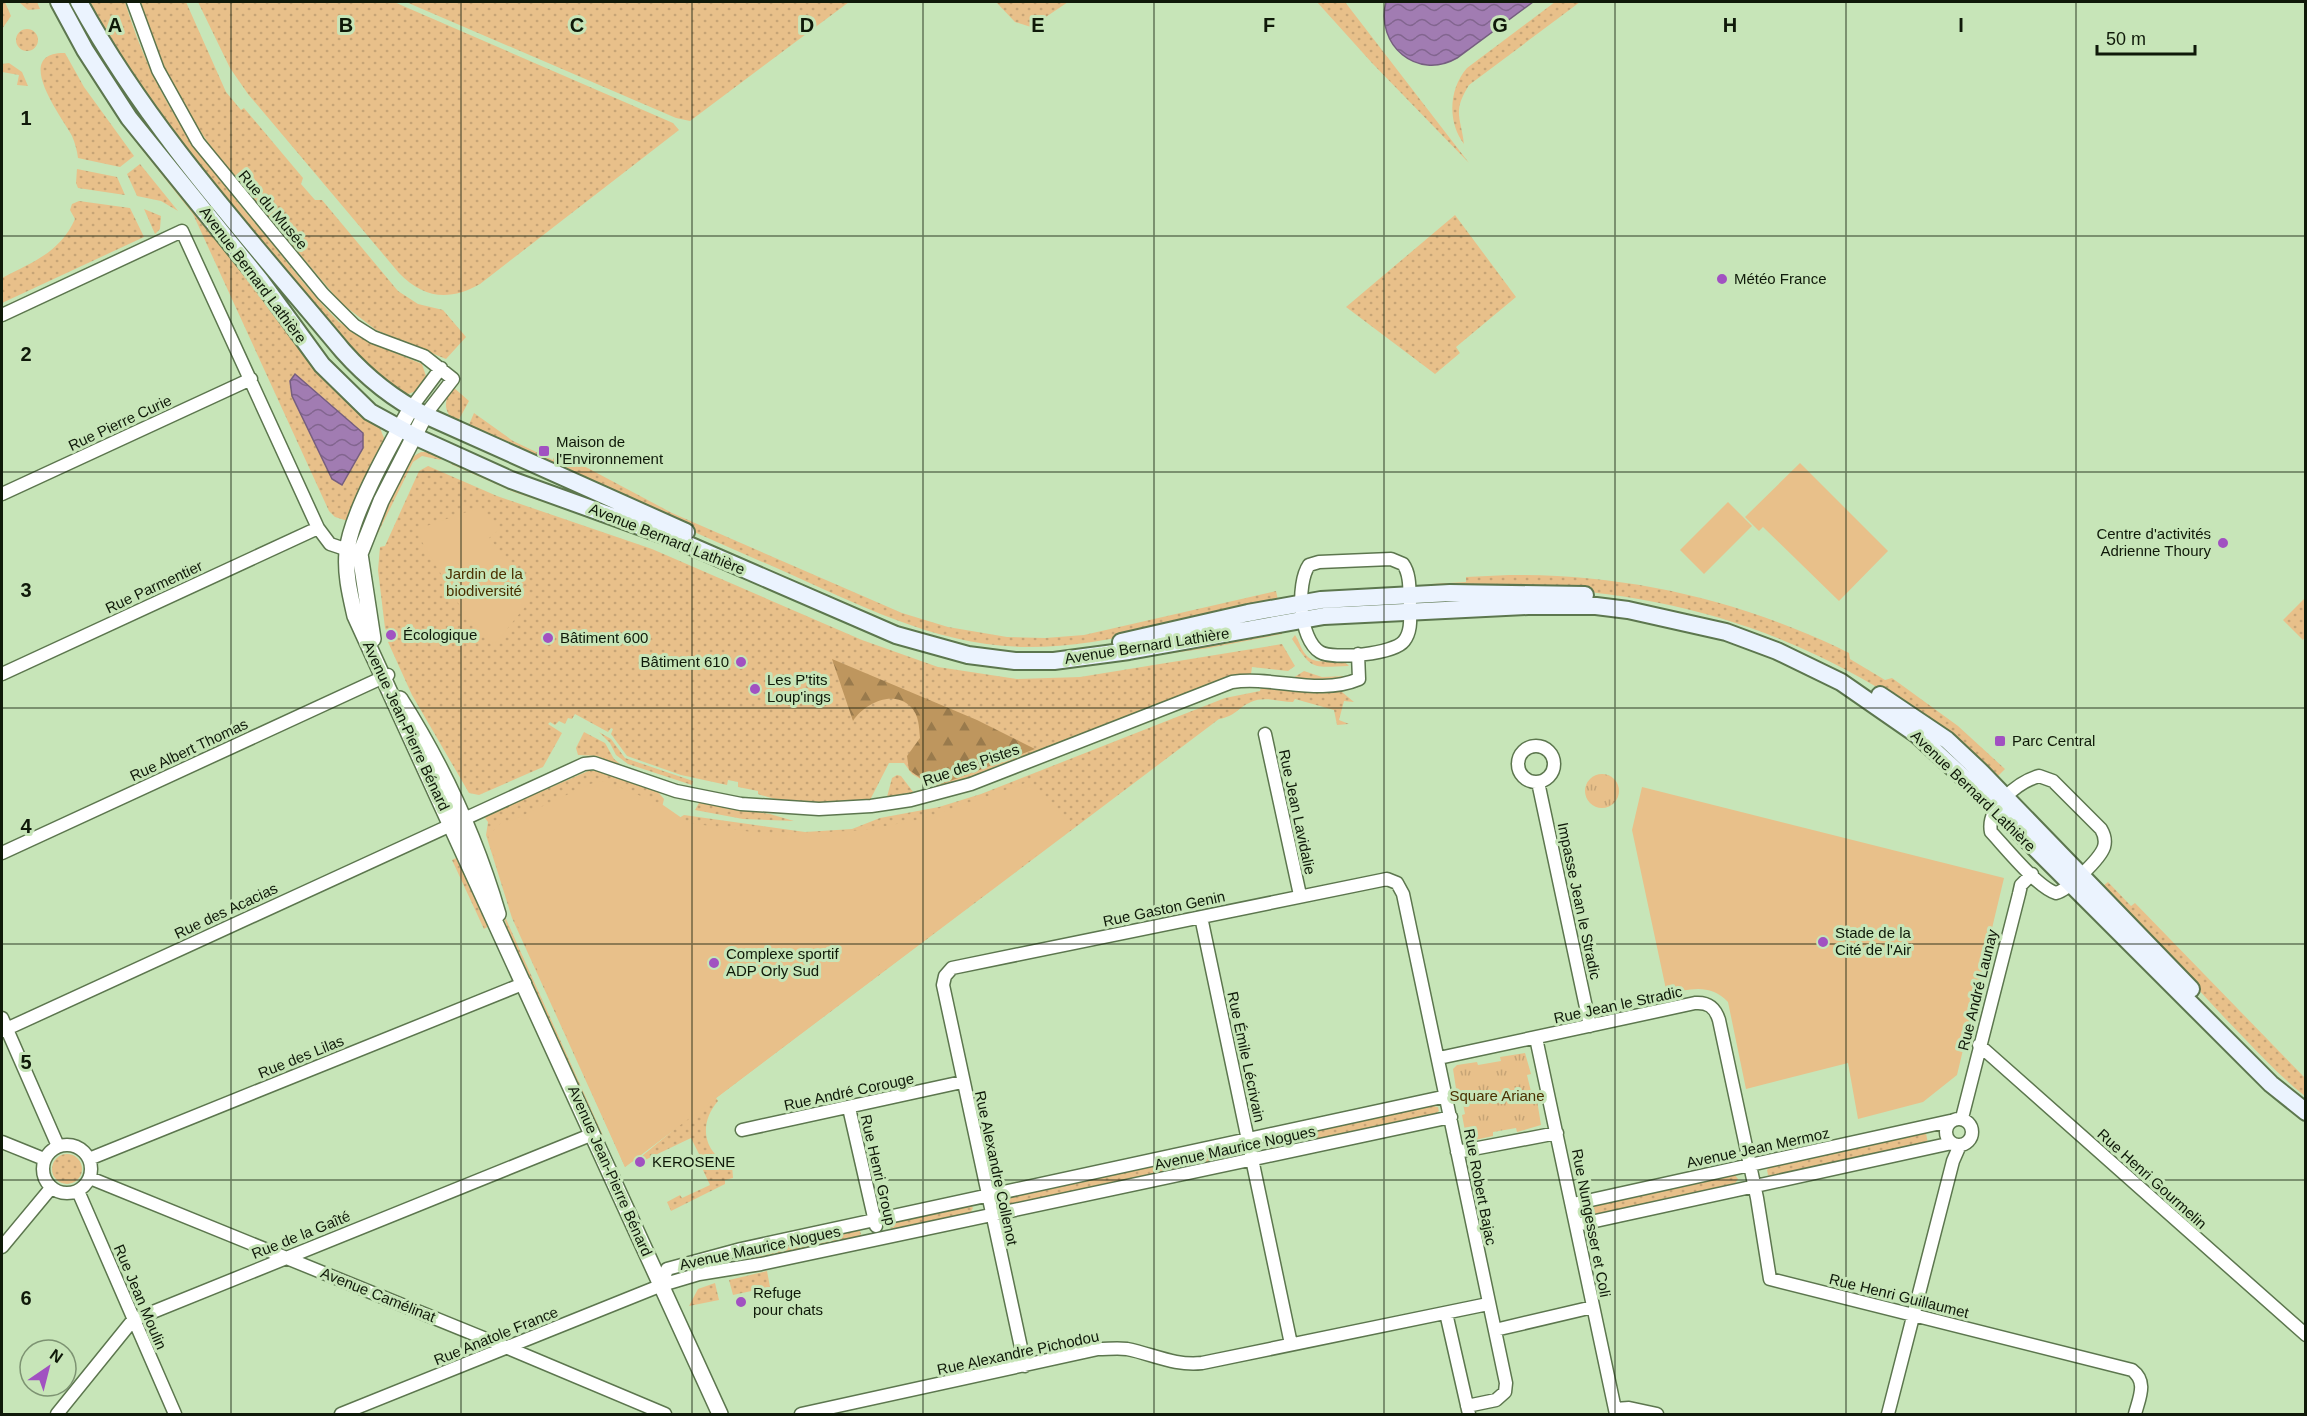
<svg xmlns="http://www.w3.org/2000/svg" width="2307" height="1416" font-family="Arial,sans-serif">
  <defs>
    <pattern id="grass-dots" width="8" height="8" patternUnits="userSpaceOnUse" patternTransform="scale(1.5)"><rect width="8" height="8" fill="#e8c08a"/><path d="M2 2h.1M6 6h.1" fill="none" stroke="#c6a476" stroke-width="1.8" stroke-linecap="round"/></pattern>
    <pattern id="forest-firs" width="22" height="20" patternUnits="userSpaceOnUse" patternTransform="scale(1.5)"><rect width="22" height="20" fill="#be965e"/><path d="M5 1l3.5 6h-7zM16 11l3.5 6h-7z" fill="#997a4c"/></pattern>
    <pattern id="park-tufts" width="24" height="20" patternUnits="userSpaceOnUse" patternTransform="scale(1.5)"><rect width="24" height="20" fill="#e8c08a"/><path d="M3 7l-1-3M5 7V3M7 7l1-3M15 17l-1-3M17 17v-4M19 17l1-3" fill="none" stroke="#c6a476"/></pattern>
    <pattern id="water-waves" width="16" height="10" patternUnits="userSpaceOnUse" patternTransform="scale(1.5)"><rect width="16" height="10" fill="#a17cb2"/><path d="M0 5q4-4 8 0t8 0" fill="none" stroke="#82658f"/></pattern>
  </defs>
  <rect width="100%" height="100%" fill="#c7e5b8"/>
  <!-- grass -->
  <path fill="url(#grass-dots)" d="M2 2H5L11 16 2 29Z
    M19 2H37L40 9 28 10Z
    M67 2H72L98 51 138 111 277 282 273 286 138 119 115 87Z
    M86 2H125C155 101 199 156 265 235 289 264 312 295 339 322L369 342 422 364 426 376 419 390 408 394 398 393 352 353 157 114Z
    M140 2H186L226 92 241 110 244 108 303 178 301 184 315 200H322L398 291 418 304 443 310 466 337 446 359 376 330 341 303 220 160 194 122 165 69Z
    M198 2H394L673 123 679 130 480 284C450 301 424 299 399 273L248 94 230 68Z
    M406 2H849L690 121 676 118Z
    M996 2H1068L1031 27 1015 22Z
    M1317 2H1345L1469 163 1372 63Z
    M1555 2H1580L1469 85C1452 112 1461 118 1464 144 1447 121 1449 89 1467 68Z
    M16 40a11 11 0 1 1 22 0a11 11 0 1 1-22 0Z
    M65 53 84 87 134 156 120 167 78 158C77 150 75 143 72 136 62 117 11 52 65 53Z
    M81 61 116 111 380 428 384 438 382 448 348 521 335 517 329 511 193 214 124 127Z
    M9 63 22 72 28 86 17 85 19 75 2 72V64Z
    M140 164 178 211 161 201 137 196 127 174Z
    M77 169 117 177 125 195 78 188 76 183Z
    M79 201 130 208 144 237 2 303V278C32 262 60 253 75 219L70 210 72 204Z
    M144 209 161 216 160 229 155 234Z
    M1455 215 1516 297 1456 347 1460 353 1435 374 1346 307Z
    M453 387 469 401 457 423C443 412 443 401 453 387Z
    M474 413 513 441 553 460 555 454 582 465 672 513 902 613 948 627 1007 637 1045 638 1084 635 1276 591 1278 600C1194 617 1111 648 1025 647 937 646 860 605 781 570 676 525 572 476 468 427Z
    M421 452H431L443 456 441 460 422 456 413 462 378 533 374 531 412 457Z
    M453 461 981 661 1282 630V634L1209 648 1057 669 1014 668 950 660 881 638 662 542 514 492 451 464Z
    M428 466 497 496 652 549 862 640 938 667 1017 679 1080 677 1282 644 1295 666 1288 671 1252 667 1251 674 1217 681 978 775 936 788 912 774 904 763H889L870 800C832 803 795 807 758 794V791L738 787V782L728 780 727 785 681 775 627 756 611 734 613 729 611 728 608 732 575 714 572 719 568 718 565 724 559 721 555 725 550 722 548 724 562 733 543 767 479 795 469 793 412 695 388 642 395 637 391 628 386 630 385 628 378 570 380 547 385 546 419 471Z
    M1509 575C1624 574 1732 598 1837 647L1849 653 1850 659 1885 680 1892 678 1958 726 2005 769 1997 777C1979 762 1962 744 1942 730 1784 615 1625 579 1432 588V584L1466 582V577Z
    M2305 598V637L2303 640 2283 620Z
    M1295 635C1300 642 1301 651 1308 657 1320 667 1340 655 1349 666 1311 667 1313 671 1292 639Z
    M1304 671 1322 677 1347 676 1333 680 1293 678Z
    M1261 687 1315 692H1342L1354 702 1344 701 1339 720 1349 724 1337 725 1334 710 1295 699 1293 702C1280 702 1264 696 1251 702 1237 708 1236 716 1219 719L716 1098 718 1101C698 1124 703 1154 732 1165L733 1178 725 1180V1184L671 1211 667 1202 680 1195 682 1198 710 1185 703 1170 706 1168 691 1138 645 1160 642 1156 676 1128 625 1167 512 918 486 835 488 822 485 818 489 814 588 771H599L658 792 664 799 660 816 679 818 684 815 805 832 852 829 880 818 939 807 981 794 1225 698 1260 691Z
    M584 732 605 743 614 759 624 767 597 756 578 755 576 748Z
    M599 732 611 739 625 758 693 781 692 785 628 764 616 755 610 743Z
    M897 775 901 776 914 793 887 797 892 778Z
    M699 803 770 814 794 821 743 819 695 810Z
    M458 857 489 926 484 929 452 860Z
    M2108 882 2131 906 2135 903 2305 1078V1096C2283 1079 2264 1059 2245 1039 2196 989 2151 936 2103 886Z
    M502 910 604 1138H602L508 931Z
    M1428 1105 1438 1107 1439 1111 1431 1116 1269 1150 1264 1146V1142Z
    M1926 1133 1928 1144 1773 1177 1768 1175 1767 1170 1770 1166Z
    M1232 1148 1235 1151 1234 1157 1005 1206 1002 1202 1003 1197Z
    M52 1169a15 15 0 1 1 30 0a15 15 0 1 1-30 0Z
    M1734 1174 1738 1179 1734 1185 1588 1216 1581 1213 1582 1208Z
    M970 1204 973 1208 969 1215 893 1230 890 1228V1222Z
    M859 1228 861 1234 858 1238 741 1262 738 1260 739 1253Z
    M767 1271 770 1287 733 1295 729 1280Z
    M715 1283 719 1300 689 1306 698 1289Z"/>
  <!-- forest -->
  <path fill="url(#forest-firs)" d="M832 659 977 720 1035 749 942 784 926 782 909 770 907 756 920 738C919 727 919 715 911 707 893 689 864 704 853 721Z"/>
  <!-- park -->
  <path fill="url(#park-tufts)" d="M1585 791a17 17 0 1 1 34 0a17 17 0 1 1-34 0Z
    M1525 1053 1531 1074 1527 1075 1533 1100H1537L1541 1125 1517 1132 1516 1128 1493 1132V1136L1470 1141 1466 1136 1462 1115 1465 1114 1461 1094 1457 1095 1453 1069 1457 1065 1477 1062 1478 1065 1501 1061 1500 1057Z"/>
  <!-- garden -->
  <path fill="#e8c08a" d="M1800 463 1888 551 1839 601 1763 527 1759 531 1745 517Z
    M1728 502 1752 526 1704 574 1680 550Z
    M481 507 500 529 489 538 523 578 517 585 532 598 494 645 464 613 415 530Z
    M604 781 663 805 689 823 773 835 866 830 922 819 1028 782 1074 827 625 1167 511 911 488 836 501 823 513 820 590 784Z
    M1642 787 2004 878 1957 1075 1923 1102 1858 1119 1848 1063 1746 1089 1728 1002C1710 983 1690 989 1667 994L1632 830Z"/>
  <!-- water -->
  <path fill="url(#water-waves)" stroke="#755e7f" stroke-width="1.5" d="M1386 2H1533L1457 58C1417 81 1375 45 1386 2Z
    M295 374 363 433V448L342 485 332 479 292 396 290 381Z"/>
  <g fill="none" stroke-linecap="round" stroke-linejoin="round">
    <defs>
      <path id="minor" d="M133 2 158 70 198 142 323 294 354 325 373 337 424 356 453 379 425 415
        M2 315 182 231 318 528 330 544 354 552
        M411 408 441 368
        M2 494 251 379
        M1391 559 1403 564C1411 575 1409 592 1410 605 1410 617 1412 631 1404 641 1394 654 1333 660 1320 652 1299 639 1296 584 1309 565L1319 562Z
        M2 674 318 528
        M1265 734 1300 895
        M1518 764a18 18 0 1 1 36 0a18 18 0 1 1-36 0Z
        M2039 776 2053 781 2101 829C2104 834 2106 840 2104 847 2100 859 2068 890 2056 893 2038 888 2005 847 1991 832 1986 808 2018 782 2039 776Z
        M1538 782 1590 1026
        M2 853 388 675
        M1201 917 1291 1344
        M2 1018 58 1146
        M2 1031 584 764 594 763 676 791 741 804 819 809 871 806 911 800 971 784 1232 682C1274 676 1319 696 1359 679L1358 654
        M1536 1038 1616 1414
        M1979 1045 2306 1335
        M1439 1058 1695 1003C1708 1002 1715 1007 1719 1020L1757 1198 1770 1279 2132 1370C2148 1382 2139 1398 2135 1414
        M849 1108 876 1226
        M1962 1118 2019 894 2021 885 2032 874
        M1946 1132a13 13 0 1 1 26 0a13 13 0 1 1-26 0Z
        M742 1130 962 1082
        M2 1142 44 1159
        M43 1169a24 24 0 1 1 48 0a24 24 0 1 1-48 0Z
        M1457 1152 1557 1133
        M89 1159 525 983
        M90 1178 508 1348 665 1414
        M78 1191 175 1414
        M1573 1204 1950 1121
        M1577 1225 1952 1143
        M2 1247 51 1188
        M662 1285 667 1269 741 1249 1447 1096
        M1446 1313 1469 1414
        M1495 1330 1593 1307
        M1025 1366 943 985 945 976 952 968 1387 879 1397 883 1403 894 1506 1383 1505 1392 1496 1400 1467 1406
        M1615 1409 1629 1408 1657 1414
        M57 1414 133 1320 593 1134
        M341 1414 662 1285 699 1274 761 1264 1451 1117
        M801 1414 1098 1349C1108 1349 1118 1348 1127 1349 1153 1354 1174 1366 1202 1363L1488 1304
        M1888 1414 1953 1161 1960 1145"/>
      <path id="tertiary" d="M411 408C392 442 350 515 347 552 345 574 350 594 355 616L720 1414
        M373 639 360 554 381 501 425 415
        M400 699C442 765 476 839 498 914"/>
      <path id="secondary" d="M59 2 85 50 129 118 260 280 322 365 370 412 414 436 511 480 675 539 896 635 968 655 1015 661H1054L1129 651 1324 616 1528 606H1596L1628 610 1726 632 1777 651 1841 682 1916 734 1976 789 2271 1084 2306 1112
        M79 2C149 130 250 239 343 351 367 378 393 399 425 415L686 532
        M1121 642 1248 613 1321 600 1450 593 1585 595
        M1880 695 1947 740 1981 772 2191 989"/>
    </defs>
    <!-- minor casing -->
    <use href="#minor" stroke="#5c764e" stroke-width="15"/>
    <!-- tertiary casing -->
    <use href="#tertiary" stroke="#5c764e" stroke-width="18"/>
    <!-- secondary casing -->
    <use href="#secondary" stroke="#5c764e" stroke-width="20"/>
    <!-- minor -->
    <use href="#minor" stroke="#fff" stroke-width="12"/>
    <!-- tertiary -->
    <use href="#tertiary" stroke="#fff" stroke-width="15"/>
    <!-- secondary -->
    <use href="#secondary" stroke="#ebf3fe" stroke-width="16"/>
  </g>
  <!-- grid -->
  <path fill="none" stroke="#0f1909" stroke-width="1.5" stroke-opacity="0.55" d="M231 2V1414M461 2V1414M692 2V1414M923 2V1414M1154 2V1414M1384 2V1414M1615 2V1414M1846 2V1414M2076 2V1414M2 236H2306M2 472H2306M2 708H2306M2 944H2306M2 1180H2306"/>
  <!-- markers -->
  <g fill="#a151c1" stroke="#c7e5b8" stroke-width="2">
    <circle cx="1722" cy="279" r="6"/>
    <rect x="538" y="445" width="12" height="12" rx="3"/>
    <circle cx="2223" cy="543" r="6"/>
    <circle cx="391" cy="635" r="6"/>
    <circle cx="548" cy="638" r="6"/>
    <circle cx="741" cy="662" r="6"/>
    <circle cx="755" cy="689" r="6"/>
    <rect x="1994" y="735" width="12" height="12" rx="3"/>
    <circle cx="1823" cy="942" r="6"/>
    <circle cx="714" cy="963" r="6"/>
    <circle cx="640" cy="1162" r="6"/>
    <circle cx="741" cy="1302" r="6"/>
  </g>
  <g text-anchor="middle" stroke-width="6" stroke-linejoin="round" paint-order="stroke">
    <!-- street labels -->
    <g font-size="15" fill="#0f1909" stroke="#c7e5b8">
      <text transform="translate(273 210) rotate(50)" y="5">Rue du Musée</text>
      <text transform="translate(253 275) rotate(53)" y="5">Avenue Bernard Lathière</text>
      <text transform="translate(120 423) rotate(-25)" y="5">Rue Pierre Curie</text>
      <text transform="translate(667 539) rotate(22)" y="5">Avenue Bernard Lathière</text>
      <text transform="translate(154 587) rotate(-25)" y="5">Rue Parmentier</text>
      <text transform="translate(1147 646) rotate(-9)" y="5">Avenue Bernard Lathière</text>
      <text transform="translate(406 726) rotate(65)" y="5">Avenue Jean-Pierre Bénard</text>
      <text transform="translate(189 750) rotate(-25)" y="5">Rue Albert Thomas</text>
      <text transform="translate(971 765) rotate(-19)" y="5">Rue des Pistes</text>
      <text transform="translate(1973 791) rotate(44)" y="5">Avenue Bernard Lathière</text>
      <text transform="translate(1297 812) rotate(78)" y="5">Rue Jean Lavidalie</text>
      <text transform="translate(1579 901) rotate(78)" y="5">Impasse Jean le Stradic</text>
      <text transform="translate(1164 909) rotate(-12)" y="5">Rue Gaston Genin</text>
      <text transform="translate(226 911) rotate(-25)" y="5">Rue des Acacias</text>
      <text transform="translate(1978 990) rotate(-76)" y="5">Rue André Launay</text>
      <text transform="translate(1618 1005) rotate(-12)" y="5">Rue Jean le Stradic</text>
      <text transform="translate(301 1057) rotate(-22)" y="5">Rue des Lilas</text>
      <text transform="translate(1246 1057) rotate(78)" y="5">Rue Émile Lécrivain</text>
      <text transform="translate(849 1092) rotate(-12)" y="5">Rue André Corouge</text>
      <text transform="translate(1235 1148) rotate(-12)" y="5">Avenue Maurice Nogues</text>
      <text transform="translate(1758 1148) rotate(-12)" y="5">Avenue Jean Mermoz</text>
      <text transform="translate(996 1168) rotate(78)" y="5">Rue Alexandre Collenot</text>
      <text transform="translate(878 1170) rotate(77)" y="5">Rue Henri Group</text>
      <text transform="translate(610 1171) rotate(66)" y="5">Avenue Jean-Pierre Bénard</text>
      <text transform="translate(2152 1179) rotate(42)" y="5">Rue Henri Gourmelin</text>
      <text transform="translate(1480 1187) rotate(79)" y="5">Rue Robert Bajac</text>
      <text transform="translate(1591 1223) rotate(79)" y="5">Rue Nungesser et Coli</text>
      <text transform="translate(301 1235) rotate(-22)" y="5">Rue de la Gaîté</text>
      <text transform="translate(760 1248) rotate(-12)" y="5">Avenue Maurice Nogues</text>
      <text transform="translate(378 1295) rotate(22)" y="5">Avenue Camélinat</text>
      <text transform="translate(1899 1296) rotate(14)" y="5">Rue Henri Guillaumet</text>
      <text transform="translate(140 1297) rotate(67)" y="5">Rue Jean Moulin</text>
      <text transform="translate(496 1336) rotate(-22)" y="5">Rue Anatole France</text>
      <text transform="translate(1018 1353) rotate(-12)" y="5">Rue Alexandre Pichodou</text>
    </g>
    <!-- poi labels -->
    <g font-size="15" fill="#0f1909" stroke="#c7e5b8" text-anchor="start">
      <text x="1734" y="284">Météo France</text>
      <text x="556" y="447">Maison de<tspan x="556" dy="17">l'Environnement</tspan></text>
      <text x="2211" y="539" text-anchor="end">Centre d'activités<tspan x="2211" dy="17">Adrienne Thoury</tspan></text>
      <text x="403" y="640">Écologique</text>
      <text x="560" y="643">Bâtiment 600</text>
      <text x="729" y="667" text-anchor="end">Bâtiment 610</text>
      <text x="767" y="685">Les P'tits<tspan x="767" dy="17">Loup'ings</tspan></text>
      <text x="2012" y="746">Parc Central</text>
      <text x="1835" y="938">Stade de la<tspan x="1835" dy="17">Cité de l'Air</tspan></text>
      <text x="726" y="959">Complexe sportif<tspan x="726" dy="17">ADP Orly Sud</tspan></text>
      <text x="652" y="1167">KEROSENE</text>
      <text x="753" y="1298">Refuge<tspan x="753" dy="17">pour chats</tspan></text>
    </g>
    <!-- park labels -->
    <g font-size="15" fill="#4b3000" stroke="#c7e5b8">
      <text x="484" y="579">Jardin de la<tspan x="484" dy="17">biodiversité</tspan></text>
      <text x="1497" y="1101">Square Ariane</text>
    </g>
  </g>
  <g font-size="20" text-anchor="middle" font-weight="bold" fill="#0f1909" stroke="#c7e5b8" stroke-width="6" stroke-linejoin="round" paint-order="stroke">
    <text x="115" y="32">A</text>
    <text x="346" y="32">B</text>
    <text x="577" y="32">C</text>
    <text x="807" y="32">D</text>
    <text x="1038" y="32">E</text>
    <text x="1269" y="32">F</text>
    <text x="1500" y="32">G</text>
    <text x="1730" y="32">H</text>
    <text x="1961" y="32">I</text>
    <text x="26" y="125">1</text>
    <text x="26" y="361">2</text>
    <text x="26" y="597">3</text>
    <text x="26" y="833">4</text>
    <text x="26" y="1069">5</text>
    <text x="26" y="1305">6</text>
  </g>
  <!-- border -->
  <rect width="2307" height="1416" fill="none" stroke="#0f1909" stroke-width="6"/>
  <!-- north arrow -->
  <g transform="translate(48 1368) rotate(35)"><circle r="28" fill="#c7e5b8" stroke="#7d9372" stroke-width="1.5"/>
  <path d="M0-4.5L10 22L0 15L-10 22Z" fill="#a151c1"/>
  <text y="-9" font-size="16" font-weight="bold" text-anchor="middle" fill="#0f1909">N</text>
  </g>
  <!-- scale -->
  <path d="M2097 45v9h98v-9" fill="none" stroke="#0f1909" stroke-width="3"/>
  <text x="2106" y="45" font-size="18" fill="#0f1909" stroke="#c7e5b8" stroke-width="4.5" paint-order="stroke">50 m</text>
</svg>
